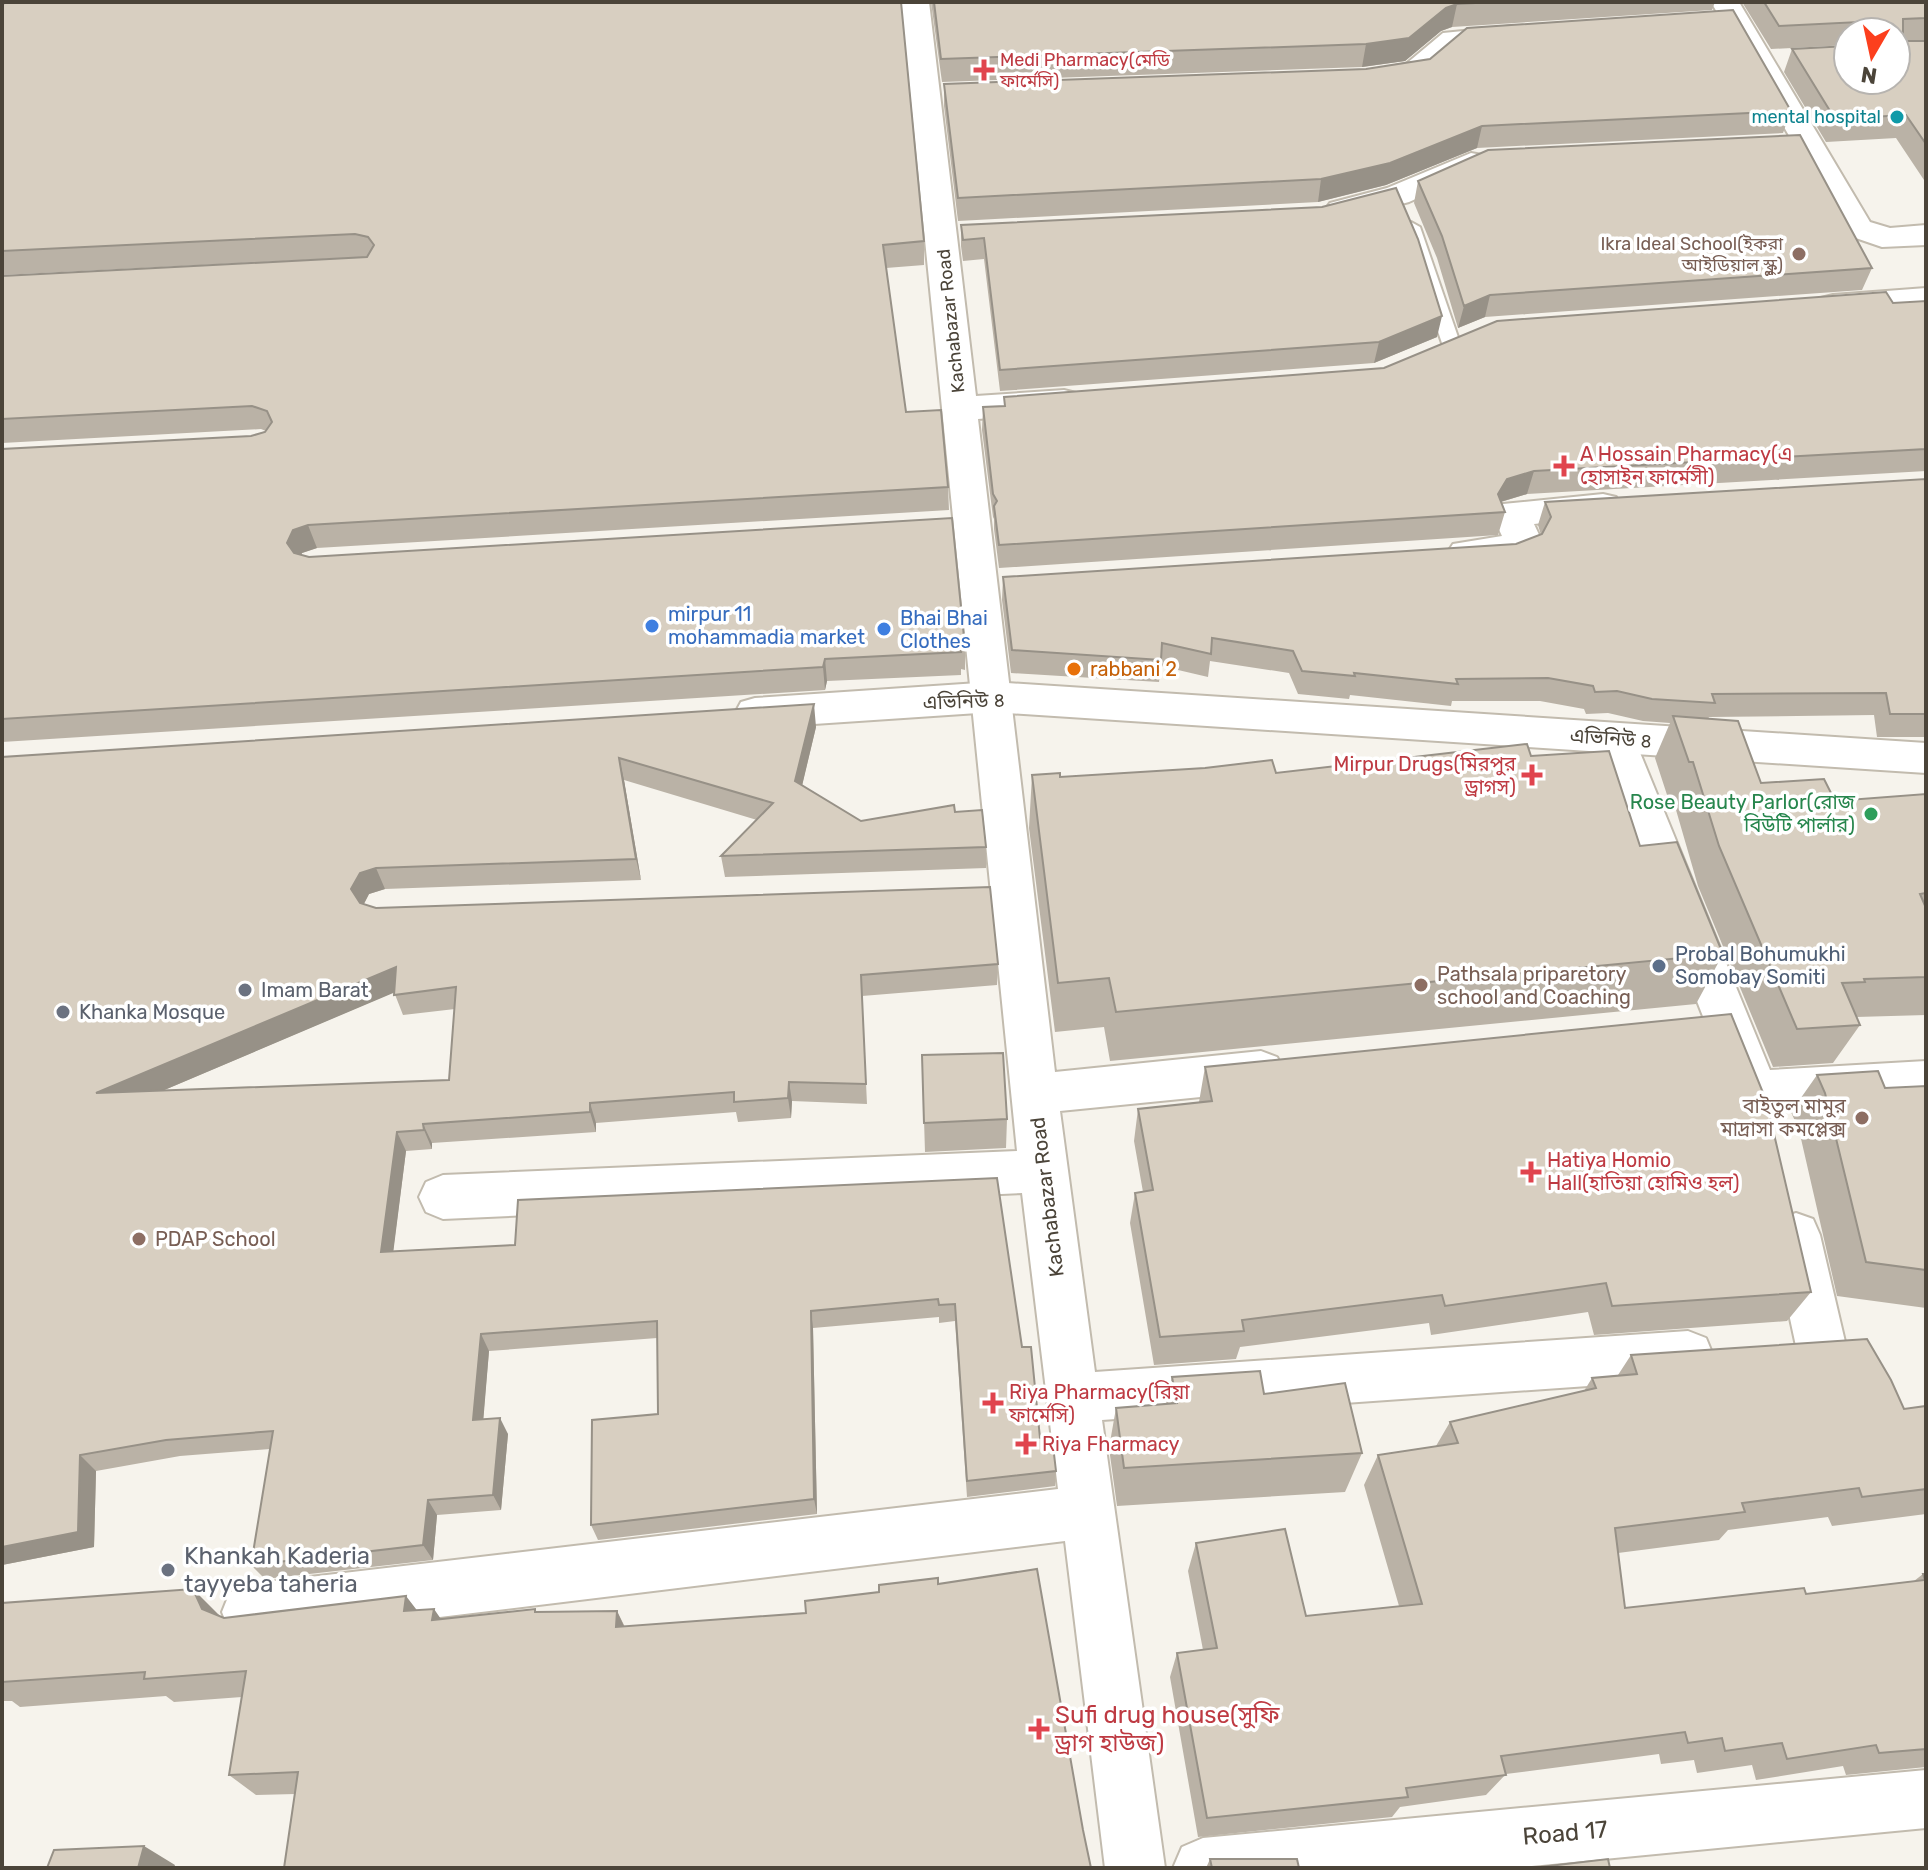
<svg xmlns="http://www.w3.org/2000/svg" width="1928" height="1870" font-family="Rubik,'Noto Sans Bengali',sans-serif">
  <rect width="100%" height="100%" fill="#f6f3ec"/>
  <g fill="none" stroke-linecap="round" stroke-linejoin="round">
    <defs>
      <path id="service" d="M1411 222 1420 227 1460 343 1458 347H1444L1442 343 1402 227Z"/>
      <path id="minor" d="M2 2H17L12 11 2 14Z
        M901 2H929L976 396 1064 390 1076 393 1082 401 1076 409 1064 412 978 419 1055 1072 1261 1051 1277 1057 1284 1071 1277 1085 1261 1091 1060 1111 1095 1372 1688 1331 1706 1338 1713 1355 1706 1372 1688 1379 1102 1420 1165 1868H1105L1065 1541 250 1640 230 1632 222 1612 230 1592 250 1584 1058 1489 1022 1193 443 1219 426 1212 419 1197 426 1182 443 1175 1017 1151Z
        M1711 2H1739L1870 222 1890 228 1926 225V245L1882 247 1847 235Z
        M1514 26 1524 29 1529 35 1524 41 1461 47 1425 78 1383 85 1373 82 1368 76 1373 70 1406 64 1443 33Z
        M1471 153 1482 155 1487 162 1482 169 1409 202 1341 220 1330 217 1325 210 1330 203 1387 188Z
        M1926 288V308L1833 315 1821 312 1816 305 1821 298 1833 295Z
        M1603 494 1616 497 1621 506 1616 515 1534 524 1541 539 1532 556 1466 566 1453 562 1447 553 1453 544 1502 536 1494 519 1503 504Z
        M1614 723 1628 727 1634 738 1770 1070 1926 1061V1101L1755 1111 1739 1105 1732 1091 1734 1085 1724 1070 1594 738 1600 727Z
        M1796 1213 1813 1219 1820 1235 1846 1346 1839 1363 1821 1370 1803 1363 1796 1346 1772 1235 1779 1219Z
        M1926 1770V1828L1512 1868H1173L1182 1847 1203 1838Z"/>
      <path id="tertiary" d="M993 682 1926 743V773L993 712 755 728 741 724 735 713 741 702 755 698Z"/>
    </defs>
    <!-- service casing -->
    <use href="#service" stroke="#c2bbae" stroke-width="4"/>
    <!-- minor casing -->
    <use href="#minor" stroke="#c2bbae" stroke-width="4"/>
    <!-- tertiary casing -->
    <use href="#tertiary" stroke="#c2bbae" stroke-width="4"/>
    <!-- service -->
    <use href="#service" fill="#fff" fill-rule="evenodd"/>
    <!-- minor -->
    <use href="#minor" fill="#fff" fill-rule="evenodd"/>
    <!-- tertiary -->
    <use href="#tertiary" fill="#fff" fill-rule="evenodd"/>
  </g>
  <!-- wall -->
  <path fill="#bab2a6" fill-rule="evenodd" d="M931 2H1715L1712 10 1452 27 1441 31 1405 61 1362 67 942 82Z
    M1742 2H1926V183L1896 138 1826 142 1784 72 1792 49 1848 80 1896 32H1848V45L1771 49Z
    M2 8 924 241V265L886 268 906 412 948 487 949 510 317 548 302 553 301 555 309 557 965 647V670L961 669V675L827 681 825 690 2 742V449L251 436 266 431 261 429 2 443V276L362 257 2 275Z
    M944 84 1791 111 1783 133 1477 148 1386 185 1318 202 958 221 944 106Z
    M1418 181 1872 268 1862 290 1485 317 1458 328 1437 258 1414 203Z
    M961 225 1437 337 1374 363 1000 391 984 259 963 261 961 246Z
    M1926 301V471L1527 494 1501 502 1505 512 1498 535 999 568 994 529V519L993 517 982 430 983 407 1004 406V397L1384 368 1893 303Z
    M1926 479V737H1877L1874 715 1709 717 1708 719 1761 783 1835 801 1926 794V1015L1856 1017 1860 1025 1833 1063 1773 1067 1698 886 1674 803 1670 804 1655 758 1670 723 1643 721 1608 713 1586 714 1584 709 1540 701H1452L1451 706 1350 695 1349 699 1298 694 1289 673 1210 661 1208 677 1161 666 1159 682 1011 673 1002 600 1003 577 1516 544 1541 535 1538 525 1545 502Z
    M816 727 802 785 861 821 955 812 986 847V868L725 877 721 856 757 820 624 780 641 880 385 889 369 894 364 904 376 908 998 964 997 985 862 996 867 1104 792 1101 791 1118 738 1122 736 1112 596 1123V1132L432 1143V1149L406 1151 393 1251 515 1245 997 1178 1022 1347 1040 1438 1056 1471 1055 1486 967 1497 955 1321 939 1323V1317L813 1328 817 1514 598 1540 591 1525 658 1414 657 1338 489 1351 483 1419 508 1434 501 1510 437 1515 433 1560 265 1579 251 1565 270 1449 180 1456 96 1471 94 1547 2 1565V757ZM394 992 403 1015 455 1009 449 1080 162 1091Z
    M1531 756 1640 846 1723 954 1696 1004 1110 1061 1104 1027 1055 1032 1029 828 1032 775 1060 777 1276 773Z
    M922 1055 1007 1119 1006 1148 925 1152Z
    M1205 1067 1811 1292 1787 1321 1594 1335 1588 1312 1431 1335 1429 1323 1240 1347 1236 1359 1154 1365 1130 1223 1135 1193 1143 1192 1134 1141 1138 1109 1199 1102Z
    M1817 1075 1885 1088 1926 1086V1308L1837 1296 1799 1130 1791 1112Z
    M1631 1355 1904 1409 1926 1406V1514L1832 1526 1828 1517 1728 1530 1719 1540 1618 1553 1625 1608 1806 1594 1914 1581 1923 1574H1926V1767L1846 1775 1843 1766 1756 1780 1752 1765 1697 1773 1694 1760 1661 1764 1659 1754 1506 1774 1486 1795 1400 1807 1392 1817 1198 1837 1170 1677 1177 1653 1203 1650 1188 1571 1196 1543 1306 1616 1399 1606 1364 1485 1378 1455 1436 1446 1450 1422 1584 1391 1592 1378 1618 1375Z
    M1172 1377 1264 1394 1362 1453 1345 1492 1117 1506 1109 1448 1116 1408 1166 1404Z
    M938 1578 295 1794 256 1795 229 1775 242 1697 174 1702 166 1696 20 1707 12 1701H2V1603L220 1616 224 1618 417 1610 441 1619 535 1609 537 1612 617 1611 625 1627 806 1613 879 1592Z
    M1210 1859 1299 1868H1206Z"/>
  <!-- shaded-wall -->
  <path fill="#979187" d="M1457 4 1452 27 1441 31 1405 61 1362 67 1366 44 1446 8Z
    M1482 126 1477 148 1386 185 1318 202 1321 179Z
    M1490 295 1485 317 1458 328 1464 306Z
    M1442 316 1437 337 1374 363 1379 342Z
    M1534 471 1527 494 1500 502 1498 494 1507 479Z
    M308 525 317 548 302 553 296 566 287 543 293 530Z
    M825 659 827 681 825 690 823 667Z
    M814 704 816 727 798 803 795 781Z
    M619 758 624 780 641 880 636 859Z
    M376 868 385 889 369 894 360 911 351 889 360 873Z
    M396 967 405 988 110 1113 96 1093Z
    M789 1082 792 1101 791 1118 788 1098Z
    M590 1103 596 1123V1132L590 1112Z
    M423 1124 432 1143V1149L424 1130Z
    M397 1132 406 1151 391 1270 381 1252Z
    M811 1311 813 1328 817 1514 814 1499Z
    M481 1334 489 1351 482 1436 473 1420Z
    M500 1418 508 1434 501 1510 493 1495Z
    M80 1455 96 1471 94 1547 2 1565V1547Z
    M428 1500 437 1515 433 1560 423 1545Z
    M193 1589 220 1616 202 1609Z
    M406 1596 426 1622 404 1611Z
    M434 1609 452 1635 432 1620Z
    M617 1611 629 1637 616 1627Z
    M144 1846 175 1865 174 1868H138Z"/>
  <!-- building -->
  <path fill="#d8cfc1" stroke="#979187" stroke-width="2" fill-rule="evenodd" d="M4 2H901L924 241 883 245 906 412 941 410 948 487 308 525 293 530 287 543 294 553 309 557 952 518 965 647H960L961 652 825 659 823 667 2 719V449L251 436 265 432 272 422 267 411 252 406 2 419V276L367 257 374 245 368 237 355 234 2 251V8Z
    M934 2H1494L1457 4 1446 8 1409 38 1366 44 941 59Z
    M1764 2H1926V18L1903 19V41H1926V144L1906 115 1835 119 1792 49 1848 46V80H1896V32H1859V22L1779 26Z
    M1733 10 1791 111 1482 126 1390 163 1321 179 958 198 944 84 1366 69 1430 59 1467 28Z
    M1800 135 1872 268 1490 295 1464 306 1442 236 1418 181 1488 150Z
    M1396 188 1418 239 1442 316 1379 342 1000 370 984 238 963 240 961 225 1322 207Z
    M1886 292 1893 303 1926 301V449L1534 471 1507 479 1498 494 1505 512 999 545 994 506 997 501 993 494 983 407 1005 406 1004 397 1384 368 1497 321Z
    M1926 479V714H1890L1886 693 1712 694 1715 703 1652 699 1617 691 1595 692 1593 686 1548 678 1456 679 1458 684 1354 673 1355 676 1302 671 1293 651 1212 638 1211 654 1162 643 1161 660 1012 650 1003 577 1516 544 1542 534 1551 517 1545 502Z
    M814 704 795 781 861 821 954 805 955 812 982 810 986 847 721 856 773 803 619 758 636 859 376 868 360 873 351 889 360 903 376 908 990 887 998 964 861 975 866 1084 789 1082 788 1098 734 1102V1092L590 1103V1112L423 1124 424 1130 397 1132 381 1252 515 1245 518 1200 997 1178 1022 1347H1031L1040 1438 1052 1437 1056 1471 967 1481 955 1304 939 1305 938 1299 811 1311 814 1499 591 1525 592 1420 658 1414 657 1321 481 1334 473 1420 500 1418 493 1495 428 1500 423 1545 251 1565 273 1431 166 1440 80 1455 78 1532 2 1547V757ZM396 967 394 995 456 987 449 1080 96 1093Z
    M1673 716 1738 721 1761 783 1824 779 1835 801 1926 794V893L1920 894 1926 908V977L1864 979 1865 982 1842 983 1860 1025 1797 1029 1719 846 1693 762H1689Z
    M1527 744 1531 756 1609 751 1640 846 1677 842 1723 954 1116 1012 1109 978 1058 983 1032 775 1060 773V777L1205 768 1272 760 1276 773Z
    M1731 1014 1766 1100 1811 1292 1612 1306 1606 1283 1445 1306 1442 1295 1242 1320 1244 1331 1160 1337 1135 1193 1153 1190 1138 1109 1212 1101 1205 1067Z
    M1003 1053 1007 1119 924 1123 922 1055Z
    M1878 1071 1885 1088 1926 1086V1270L1866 1262 1825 1093 1817 1075Z
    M1867 1339 1891 1380 1904 1409 1926 1406V1489L1862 1497 1859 1488 1742 1503 1745 1512 1615 1528 1625 1608 1804 1588 1806 1594 1925 1580 1923 1574H1926V1749L1879 1753 1876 1745 1787 1759 1782 1743 1725 1751 1722 1738 1688 1743 1685 1732 1501 1756 1506 1775 1406 1788 1408 1797 1207 1818 1177 1653 1217 1648 1196 1543 1285 1529 1306 1616 1422 1604 1378 1455 1458 1443 1450 1422 1596 1388 1592 1378 1637 1374 1631 1355Z
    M1260 1371 1264 1394 1345 1383 1362 1453 1124 1468 1116 1408 1177 1403 1172 1377Z
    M1037 1569 1083 1830 1091 1868H284L298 1772 229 1775 246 1671 144 1679 145 1672 2 1682V1603L193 1589 202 1609 224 1618 406 1596 404 1611 434 1609 432 1620 535 1609V1612L617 1611 616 1627 806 1613 805 1601 879 1592V1585L938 1578V1584Z
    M144 1846 138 1868H47L54 1850Z
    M1210 1859H1297L1299 1868H1212Z
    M1608 1859 1610 1868H1532Z"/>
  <!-- markers -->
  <g fill="#e0444e" stroke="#fff" stroke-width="3">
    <path d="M980 58h8v8h8v8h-8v8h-8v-8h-8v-8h8z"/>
    <path d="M1560 454h8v8h8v8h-8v8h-8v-8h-8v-8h8z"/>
    <path d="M1528 763h8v8h8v8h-8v8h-8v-8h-8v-8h8z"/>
    <path d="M1527 1160h8v8h8v8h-8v8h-8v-8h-8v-8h8z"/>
    <path d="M989 1391h8v8h8v8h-8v8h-8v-8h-8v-8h8z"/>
    <path d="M1022 1432h8v8h8v8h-8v8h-8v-8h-8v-8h8z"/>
    <path d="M1035 1717h8v8h8v8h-8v8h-8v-8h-8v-8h8z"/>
  </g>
  <circle fill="#0f9aa8" stroke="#fff" stroke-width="3" cx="1897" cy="117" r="8"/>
  <g fill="#8d6e63" stroke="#fff" stroke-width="3">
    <circle cx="1799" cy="254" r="8"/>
    <circle cx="1421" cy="985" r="8"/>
    <circle cx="1862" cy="1118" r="8"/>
    <circle cx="139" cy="1239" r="8"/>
  </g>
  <g fill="#3f7fe0" stroke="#fff" stroke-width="3">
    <circle cx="652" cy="626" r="8"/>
    <circle cx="884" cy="629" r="8"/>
  </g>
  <circle fill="#e8710a" stroke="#fff" stroke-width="3" cx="1074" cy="669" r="8"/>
  <circle fill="#2e9e5b" stroke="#fff" stroke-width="3" cx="1871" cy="814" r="8"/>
  <circle fill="#5c6f8a" stroke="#fff" stroke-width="3" cx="1659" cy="966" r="8"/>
  <g fill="#6b7280" stroke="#fff" stroke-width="3">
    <circle cx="245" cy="990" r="8"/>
    <circle cx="63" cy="1012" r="8"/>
    <circle cx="168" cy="1570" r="8"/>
  </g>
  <g text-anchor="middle" stroke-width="7" stroke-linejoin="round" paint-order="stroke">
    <!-- far-health labels -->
    <g font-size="18" fill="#be3a42" stroke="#fff" text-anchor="start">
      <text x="1000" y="66">Medi Pharmacy(মেডি<tspan x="1000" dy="21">ফার্মেসি)</tspan></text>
    </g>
    <!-- far-culture labels -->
    <g font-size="18" fill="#0d838f" stroke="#fff" text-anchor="end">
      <text x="1881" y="123">mental hospital</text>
    </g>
    <!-- far-education labels -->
    <g font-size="18" fill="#785e54" stroke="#fff" text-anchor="end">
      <text x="1783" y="250">Ikra Ideal School(ইকরা<tspan x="1783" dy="21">আইডিয়াল স্কুল)</tspan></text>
    </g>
    <!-- far-street labels -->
    <g font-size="18" fill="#4b4439" stroke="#fff">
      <text transform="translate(951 321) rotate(-96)" y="6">Kachabazar Road</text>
    </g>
    <!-- health labels -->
    <g font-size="20" fill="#be3a42" stroke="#fff" text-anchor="start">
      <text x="1580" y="461">A Hossain Pharmacy(এ<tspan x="1580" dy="23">হোসাইন ফার্মেসী)</tspan></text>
      <text x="1516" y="771" text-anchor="end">Mirpur Drugs(মিরপুর<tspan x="1516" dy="23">ড্রাগস)</tspan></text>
      <text x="1547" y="1167">Hatiya Homio<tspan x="1547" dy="23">Hall(হাতিয়া হোমিও হল)</tspan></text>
      <text x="1009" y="1399">Riya Pharmacy(রিয়া<tspan x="1009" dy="23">ফার্মেসি)</tspan></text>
      <text x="1042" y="1451">Riya Fharmacy</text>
    </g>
    <!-- shop labels -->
    <g font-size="20" fill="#366cbe" stroke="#fff" text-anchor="start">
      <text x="668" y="621">mirpur 11<tspan x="668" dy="23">mohammadia market</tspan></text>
      <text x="900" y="625">Bhai Bhai<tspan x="900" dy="23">Clothes</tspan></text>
    </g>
    <!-- food labels -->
    <g font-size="20" fill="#c56008" stroke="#fff" text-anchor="start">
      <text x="1090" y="676">rabbani 2</text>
    </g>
    <!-- street labels -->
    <g font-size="20" fill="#4b4439" stroke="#fff">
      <text transform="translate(964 701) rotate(-2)" y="7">এভিনিউ ৪</text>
      <text transform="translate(1611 738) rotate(4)" y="7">এভিনিউ ৪</text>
      <text transform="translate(1047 1197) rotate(-97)" y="7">Kachabazar Road</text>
    </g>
    <!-- leisure labels -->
    <g font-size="20" fill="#27864d" stroke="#fff" text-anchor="end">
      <text x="1855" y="809">Rose Beauty Parlor(রোজ<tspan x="1855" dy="23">বিউটি পার্লার)</tspan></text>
    </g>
    <!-- service labels -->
    <g font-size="20" fill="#4e5e75" stroke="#fff" text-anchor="start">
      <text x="1675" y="961">Probal Bohumukhi<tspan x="1675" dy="23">Somobay Somiti</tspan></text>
    </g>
    <!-- education labels -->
    <g font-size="20" fill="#785e54" stroke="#fff" text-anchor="start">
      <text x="1437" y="981">Pathsala priparetory<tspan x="1437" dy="23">school and Coaching</tspan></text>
      <text x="1846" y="1113" text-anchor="end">বাইতুল মামুর<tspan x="1846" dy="23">মাদ্রাসা কমপ্লেক্স</tspan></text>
      <text x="155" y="1246">PDAP School</text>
    </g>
    <!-- worship labels -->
    <g font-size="20" fill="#5b616d" stroke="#fff" text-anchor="start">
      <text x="261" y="997">Imam Barat</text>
      <text x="79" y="1019">Khanka Mosque</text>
    </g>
    <!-- near-worship labels -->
    <g font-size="24" fill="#5b616d" stroke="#fff" text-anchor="start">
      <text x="184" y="1564">Khankah Kaderia<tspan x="184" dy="28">tayyeba taheria</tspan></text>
    </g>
    <!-- near-health labels -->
    <g font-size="24" fill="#be3a42" stroke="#fff" text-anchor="start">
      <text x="1055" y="1723">Sufi drug house(সুফি<tspan x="1055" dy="28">ড্রাগ হাউজ)</tspan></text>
    </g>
    <!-- near-street labels -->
    <g font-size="24" fill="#4b4439" stroke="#fff">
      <text transform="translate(1565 1833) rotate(-5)" y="8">Road 17</text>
    </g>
  </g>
  <!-- border -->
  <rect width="1928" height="1870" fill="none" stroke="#4b4439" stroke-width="8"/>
  <!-- north arrow -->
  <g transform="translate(1872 56) rotate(189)"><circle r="38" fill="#ffffff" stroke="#b7b4b0" stroke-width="2"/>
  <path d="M0-6L14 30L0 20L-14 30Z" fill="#fc3f1d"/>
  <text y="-12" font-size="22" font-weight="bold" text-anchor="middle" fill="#4b4439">N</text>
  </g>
</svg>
